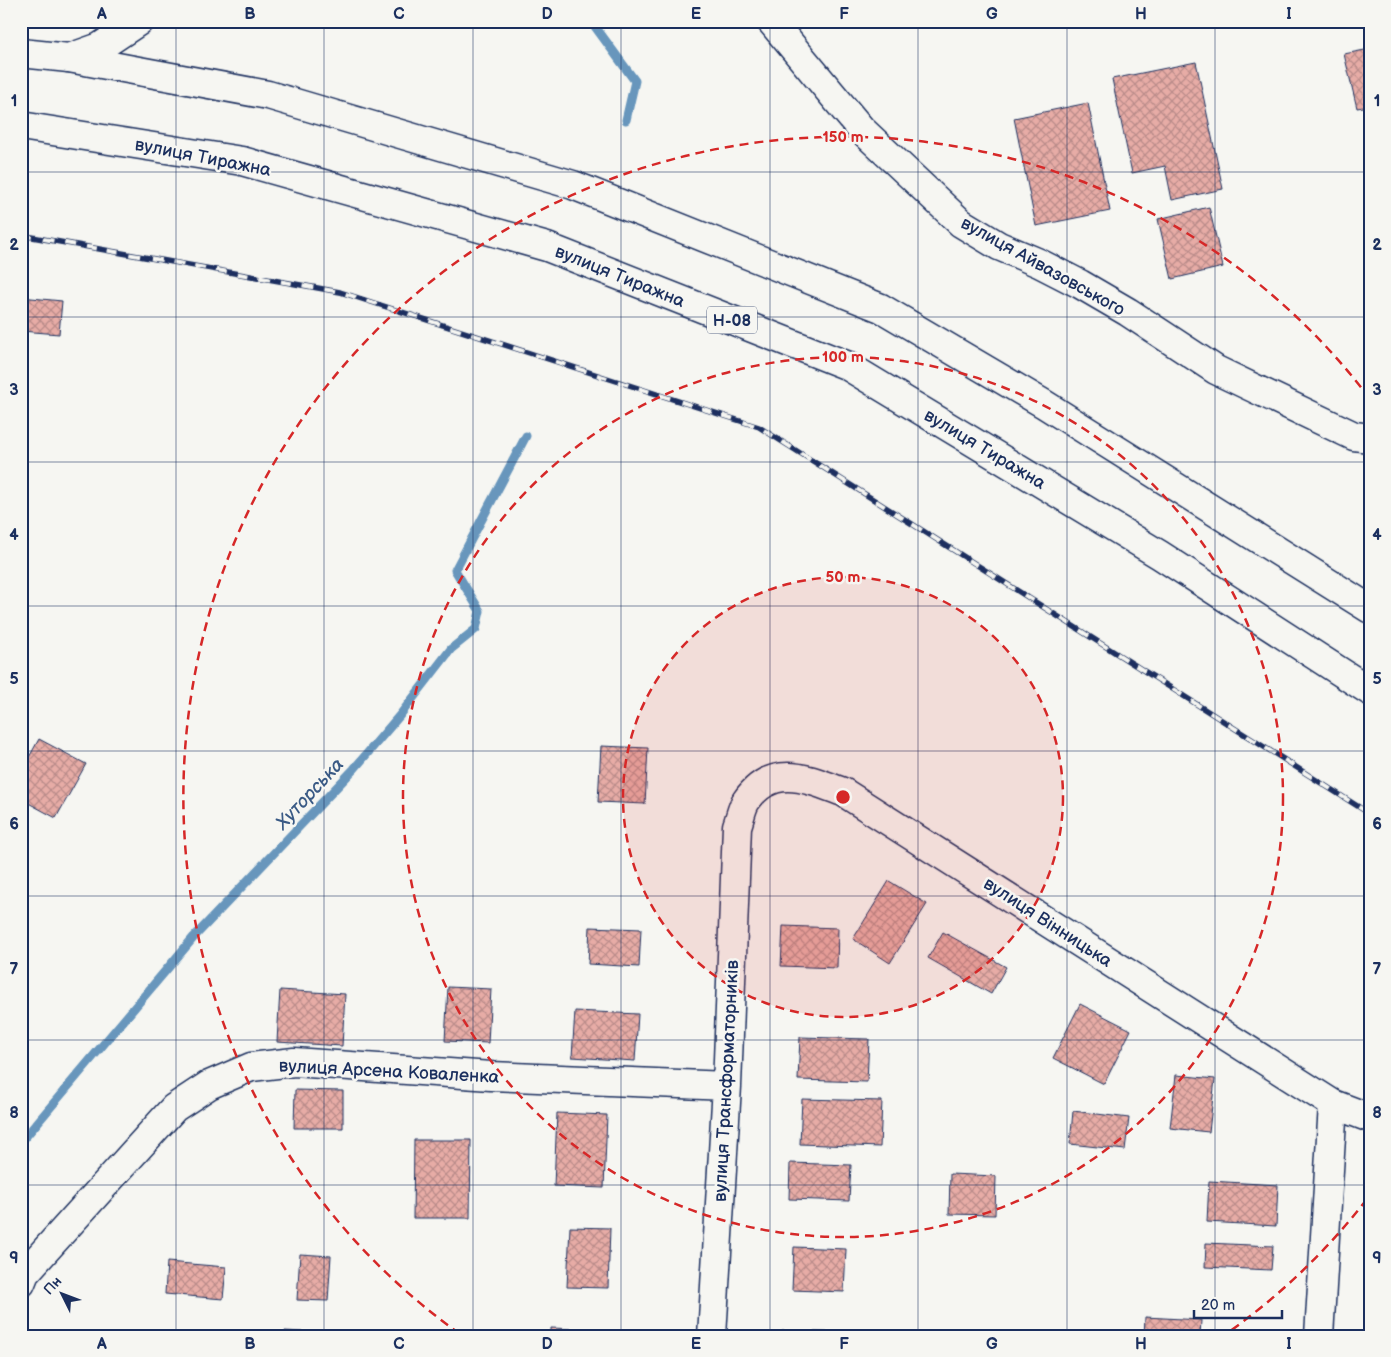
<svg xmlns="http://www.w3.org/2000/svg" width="1391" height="1357" font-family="'Balsamiq Sans',sans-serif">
  <defs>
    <pattern id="building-cross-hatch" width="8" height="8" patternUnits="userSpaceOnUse" patternTransform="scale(1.25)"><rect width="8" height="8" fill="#e7aca6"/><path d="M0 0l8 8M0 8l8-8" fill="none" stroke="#ba8c8a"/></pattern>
  </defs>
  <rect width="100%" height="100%" fill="#f6f6f2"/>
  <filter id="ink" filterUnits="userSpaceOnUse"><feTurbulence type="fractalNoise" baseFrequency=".02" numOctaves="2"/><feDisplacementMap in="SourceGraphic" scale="10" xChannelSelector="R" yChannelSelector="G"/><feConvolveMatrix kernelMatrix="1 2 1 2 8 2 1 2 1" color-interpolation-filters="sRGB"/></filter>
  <g filter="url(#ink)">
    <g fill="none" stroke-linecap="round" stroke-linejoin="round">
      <!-- stream -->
      <path stroke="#6796bc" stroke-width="9" d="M591 21 635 81 626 120
        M21 1142 194 937 354 769 400 715 451 649 476 629 480 611 455 570 526 436"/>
    </g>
    <!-- building -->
    <path fill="url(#building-cross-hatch)" stroke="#1b2f5e" d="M1370 49V106L1357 108 1344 54Z
      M1196 62 1223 189 1172 200 1165 166 1132 173 1112 79Z
      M1088 103 1110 211 1036 226 1014 118Z
      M1209 207 1223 267 1172 279 1158 219Z
      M21 297 62 301 59 334 21 331Z
      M39 739 86 764 56 818 21 799V772Z
      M601 746 648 748 645 804 598 802Z
      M889 881 927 904 890 963 853 939Z
      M783 926 838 928 837 968 781 966Z
      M590 927 641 929 639 967 588 964Z
      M943 932 1006 967 991 994 928 958Z
      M448 987 491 989 488 1043 445 1041Z
      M280 990 345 994 342 1046 277 1042Z
      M1080 1004 1131 1030 1104 1084 1053 1058Z
      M575 1011 638 1014 635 1061 572 1057Z
      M800 1037 869 1039 867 1082 798 1080Z
      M1176 1075 1215 1079 1209 1132 1170 1128Z
      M295 1090 343 1091V1128H294Z
      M802 1099 882 1101 880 1147 800 1144Z
      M1073 1111 1129 1118 1125 1150 1070 1144Z
      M557 1113 607 1115 604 1188 554 1186Z
      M414 1140H471L470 1218H413Z
      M790 1163 851 1165 849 1201 789 1199Z
      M950 1174 996 1176 995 1215 949 1214Z
      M1209 1181 1278 1185 1276 1226 1207 1222Z
      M570 1227 610 1228 608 1288 567 1287Z
      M1206 1243 1273 1246 1271 1270 1205 1267Z
      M794 1247 846 1249 844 1292 792 1290Z
      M300 1254 331 1256 328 1301 297 1300Z
      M167 1262 226 1267 223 1299 165 1294Z
      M1145 1317 1201 1320 1200 1336H1144Z
      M551 1328 600 1330V1336H551Z
      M285 1331 339 1334V1336H285Z
      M782 1331 853 1333 852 1336H782Z"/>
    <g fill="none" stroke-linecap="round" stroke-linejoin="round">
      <defs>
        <path id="street" d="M771 21 861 129 961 223 999 246 1039 263 1080 284 1128 312 1216 370 1354 436 1370 438
          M69 58 100 47 139 21
          M21 1283 25 1273 174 1108 209 1085 251 1067 294 1062 491 1076 727 1086
          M712 1336 727 1086 737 826C740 818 742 807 746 801 773 762 808 779 843 792L1333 1104 1370 1118
          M1319 1336 1333 1104"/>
        <path id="primary" d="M21 53 69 58 268 95 573 185 881 308 1044 404 1370 609
          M21 126 242 161 547 247 846 365 1160 555 1370 691"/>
      </defs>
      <!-- street casing -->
      <use href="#street" stroke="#1b2f5e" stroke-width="31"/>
      <!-- primary casing -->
      <use href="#primary" stroke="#1b2f5e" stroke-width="31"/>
      <!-- street -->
      <use href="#street" stroke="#f6f6f2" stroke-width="28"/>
      <!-- primary -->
      <use href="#primary" stroke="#f6f6f2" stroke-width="28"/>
      <defs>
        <path id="rail" d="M21 235 340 292 759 427 1370 814"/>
      </defs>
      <!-- rail casing -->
      <use href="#rail" stroke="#1b2f5e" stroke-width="5.5"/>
      <!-- rail -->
      <use href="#rail" stroke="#f6f6f2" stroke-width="4" stroke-dasharray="11" stroke-linecap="butt"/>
    </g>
  </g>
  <!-- grid -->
  <path fill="none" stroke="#1b2f5e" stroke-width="1" stroke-opacity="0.55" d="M176 21V1336M324 21V1336M473 21V1336M621 21V1336M770 21V1336M918 21V1336M1067 21V1336M1215 21V1336M21 172H1370M21 317H1370M21 462H1370M21 606H1370M21 751H1370M21 896H1370M21 1040H1370M21 1185H1370"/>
  <!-- distance rings -->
  <circle cx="843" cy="797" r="220" fill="#d62828" fill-opacity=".12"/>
  <g fill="none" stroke="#d62828" stroke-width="2.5" stroke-dasharray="9 6">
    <circle cx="843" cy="797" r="220"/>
    <circle cx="843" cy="797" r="440"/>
    <path d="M1367 1199A660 660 0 0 1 1226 1334M460 1334A660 660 0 1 1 1367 395"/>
  </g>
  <g text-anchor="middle" stroke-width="5" stroke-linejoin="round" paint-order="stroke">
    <!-- shield labels -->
    <rect fill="#f6f6f2" stroke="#5d6b8a" stroke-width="1" x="707" y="306.5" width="50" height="27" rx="4"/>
    <g font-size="16" font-weight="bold" fill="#1b2f5e">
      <text x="732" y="326">Н-08</text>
    </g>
    <!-- street labels -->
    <g font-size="18" fill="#1b2f5e" stroke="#f6f6f2">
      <text transform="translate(203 157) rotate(11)" y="6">вулиця Тиражна</text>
      <text transform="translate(1043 266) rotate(29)" y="6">вулиця Айвазовського</text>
      <text transform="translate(620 276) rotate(22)" y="6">вулиця Тиражна</text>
      <text transform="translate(985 449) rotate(31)" y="6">вулиця Тиражна</text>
      <text transform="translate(1048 922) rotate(33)" y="6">вулиця Вінницька</text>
      <text transform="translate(389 1071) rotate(3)" y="6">вулиця Арсена Коваленка</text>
      <text transform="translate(726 1081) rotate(-87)" y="6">вулиця Трансформаторників</text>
    </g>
    <!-- water labels -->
    <g font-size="19" font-style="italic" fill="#3a5a85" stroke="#f6f6f2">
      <text transform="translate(309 793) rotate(-47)" y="7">Хуторська</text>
    </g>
  </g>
  <circle cx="843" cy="797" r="8" fill="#d62828" stroke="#f6f6f2" stroke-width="2.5"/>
  <g font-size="15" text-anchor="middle" font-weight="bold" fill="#d62828" stroke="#f6f6f2" stroke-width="5" stroke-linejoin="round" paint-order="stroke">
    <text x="843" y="142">150 m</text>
    <text x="843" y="362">100 m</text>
    <text x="843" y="582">50 m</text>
  </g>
  <!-- margin -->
  <rect width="1391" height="1357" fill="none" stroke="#f6f6f2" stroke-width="55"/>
  <!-- north arrow -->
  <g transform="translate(62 1294) rotate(312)" stroke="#f6f6f2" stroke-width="4" paint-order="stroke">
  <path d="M0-4L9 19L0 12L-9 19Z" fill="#1b2f5e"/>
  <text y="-8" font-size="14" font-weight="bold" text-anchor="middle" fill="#1b2f5e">Пн</text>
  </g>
  <!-- scale -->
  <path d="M1194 1310v8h88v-8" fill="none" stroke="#1b2f5e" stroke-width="2.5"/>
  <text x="1201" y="1310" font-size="15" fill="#1b2f5e" stroke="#f6f6f2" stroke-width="4" paint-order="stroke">20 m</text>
  <rect x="28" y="28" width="1336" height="1302" fill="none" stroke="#1b2f5e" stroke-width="2"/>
  <g font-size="16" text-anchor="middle" font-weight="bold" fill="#1b2f5e">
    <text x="102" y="19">A</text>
    <text x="250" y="19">B</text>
    <text x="399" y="19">C</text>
    <text x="547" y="19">D</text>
    <text x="696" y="19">E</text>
    <text x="844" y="19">F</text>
    <text x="992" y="19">G</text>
    <text x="1141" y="19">H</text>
    <text x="1289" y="19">I</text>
    <text x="14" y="106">1</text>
    <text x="1377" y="106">1</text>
    <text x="14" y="250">2</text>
    <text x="1377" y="250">2</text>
    <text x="14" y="395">3</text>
    <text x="1377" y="395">3</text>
    <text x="14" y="540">4</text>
    <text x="1377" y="540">4</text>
    <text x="14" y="684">5</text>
    <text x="1377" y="684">5</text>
    <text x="14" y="829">6</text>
    <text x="1377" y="829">6</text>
    <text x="14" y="974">7</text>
    <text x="1377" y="974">7</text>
    <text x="14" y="1118">8</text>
    <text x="1377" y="1118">8</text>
    <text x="14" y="1263">9</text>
    <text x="1377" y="1263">9</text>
    <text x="102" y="1349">A</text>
    <text x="250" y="1349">B</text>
    <text x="399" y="1349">C</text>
    <text x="547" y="1349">D</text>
    <text x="696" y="1349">E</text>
    <text x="844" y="1349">F</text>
    <text x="992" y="1349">G</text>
    <text x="1141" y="1349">H</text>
    <text x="1289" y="1349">I</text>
  </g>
</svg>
